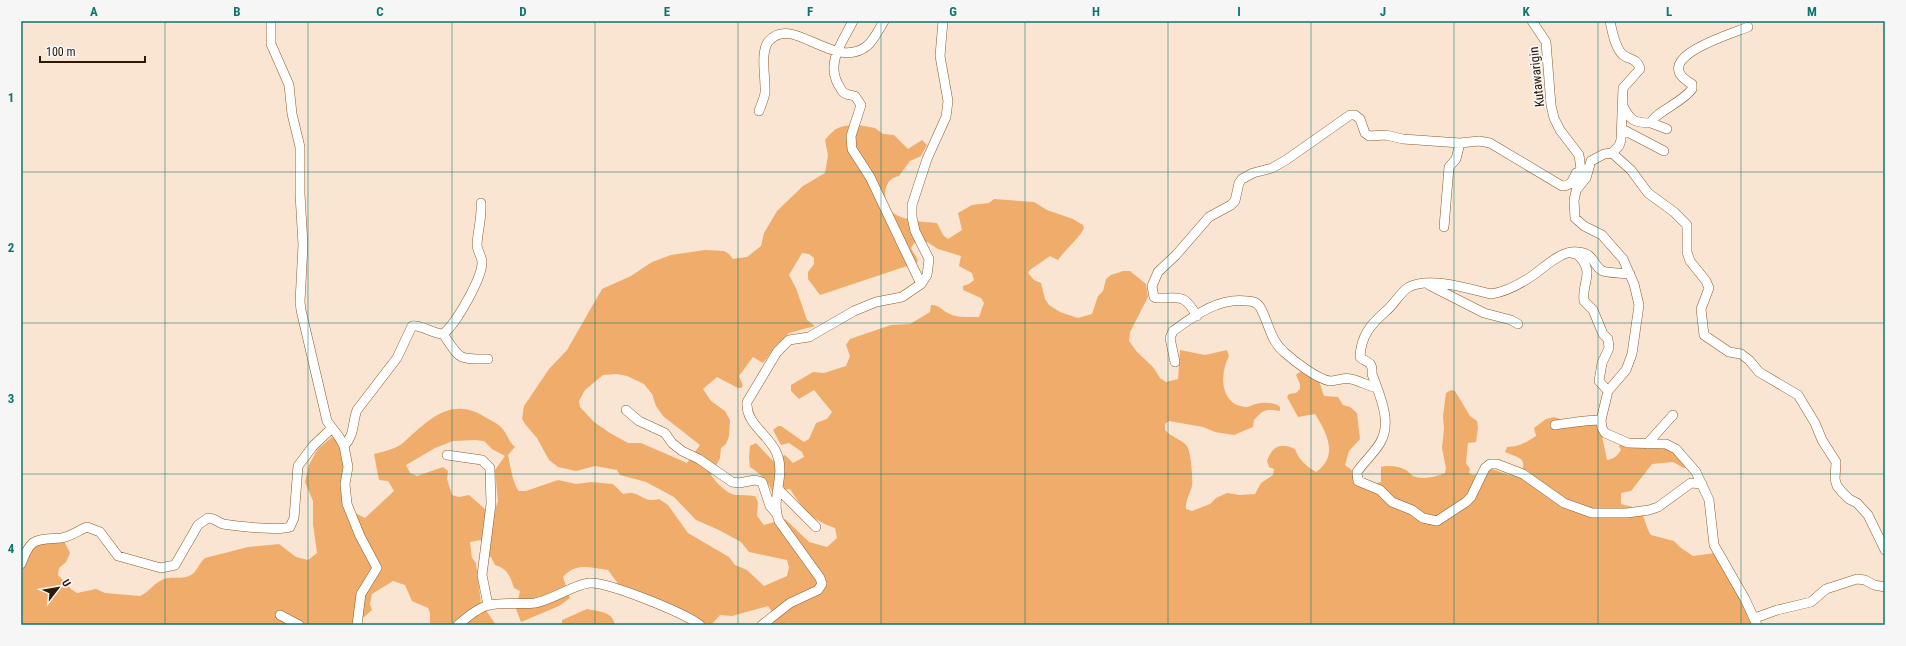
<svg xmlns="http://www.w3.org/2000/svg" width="1906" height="646" font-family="'Roboto Condensed',sans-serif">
  <rect width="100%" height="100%" fill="#fae5d2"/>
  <!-- green -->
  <path fill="#efac6b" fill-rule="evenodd" d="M858 125 875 128 883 134 894 135 908 149 922 140 927 145 921 156 910 161 899 176C880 179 883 206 893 213 905 221 923 222 937 223L943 235 948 239 962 230 958 213 972 205 989 203 994 199 1034 202 1047 210 1073 219 1083 225 1084 228C1081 236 1065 250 1058 260L1050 256 1030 270 1028 273 1034 280 1041 283 1045 299 1049 305 1060 312 1078 318 1092 314 1098 296 1103 291 1106 279 1111 275 1123 271H1130L1146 284 1148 297 1130 332 1129 341 1137 352 1153 367 1160 378 1166 382 1178 379 1180 350 1205 355 1227 350 1229 356C1219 375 1220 406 1247 407 1250 407 1253 404 1256 404 1263 402 1274 402 1280 407V411C1265 409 1264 409 1254 420L1253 427 1234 435 1215 432 1203 427 1169 421 1165 424V430C1171 437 1181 439 1187 446 1191 452 1193 478 1192 486 1190 494 1185 501 1186 509L1192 511 1210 504 1216 498 1227 493 1240 495 1255 494 1261 483 1273 475 1274 469 1269 467 1267 461C1272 447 1280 442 1295 449 1299 460 1306 466 1316 472 1339 456 1327 433 1315 414L1298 417 1287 397 1289 394 1296 393 1300 389V384L1296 375 1298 373 1301 372 1319 381 1324 396 1338 397 1343 405 1350 407 1357 413 1360 439 1349 451 1345 465 1354 472 1355 483 1373 484 1381 482V467C1388 465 1399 466 1406 470 1408 471 1410 474 1413 476 1423 480 1435 477 1445 473L1446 468 1442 448 1444 429 1443 416 1446 393 1451 390 1455 391 1470 416 1477 421 1478 428 1476 442 1468 443 1466 463 1470 469 1469 473 1472 475 1485 473 1492 469 1509 475H1520C1529 457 1518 458 1505 452L1507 447C1519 447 1525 443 1536 436L1534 428 1546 419 1554 417 1568 422H1599L1607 460C1614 459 1617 456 1621 450L1619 446 1621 444 1665 446 1675 453 1687 468H1684L1673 462 1652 464 1631 491 1621 493V504L1640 509C1645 517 1645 526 1651 535L1674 541 1681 548 1693 556 1715 553 1744 604 1754 625H793L788 623 786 625H770L777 619 768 606 732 616 720 615 711 625H708L685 613 619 585 608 570C589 568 577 562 563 577L570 598 559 606 521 622 516 609 520 591 514 588C510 576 508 569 495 565L491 557 483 555 481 540 470 542 472 558 476 563 481 603 496 625H430V613L428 608 412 601 405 585 393 581 372 594 370 604 372 610 355 625H21V566L33 543 64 541 70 553 66 562 59 568 58 575 71 589 77 593 96 589 105 593 140 596C149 592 154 583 164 579 173 576 182 580 191 575 197 572 199 563 205 558L248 547 279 544 296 557 308 560 317 553 313 524V501L305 482 309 465 317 450 332 437C350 446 347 492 347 509L365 518 394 491 388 481 379 480 374 454C382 452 396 449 403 443 427 421 451 395 485 417 490 420 497 423 501 427 507 433 508 441 515 447L508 455C510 464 513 485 519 491H526L558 480 576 484 591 482 613 484 623 494C626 494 629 492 632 493 643 495 645 503 659 499L668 505 688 533 729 557 735 565 747 570 764 586 787 576 789 567 787 560 749 552 741 542 719 530 696 520 674 497 646 482 620 475 617 470 595 466 576 471 558 467 549 460 537 438 525 424 522 419 524 406 549 369 567 350 602 289 631 276 652 262 671 255 705 250 724 251 729 254 733 259 747 257 761 246 764 233 777 211 803 186 825 173 828 155 825 140C837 126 839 126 858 125ZM915 242H927L938 249 961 256 959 266 972 273 974 280 969 284 963 286V290L981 298 984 303 979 317C969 317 956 318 948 313 942 310 938 304 931 305L930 312 910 324 891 325 850 339 846 345 850 356 846 366 824 373 813 372 791 385V391L799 399 814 390 832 412 827 419 816 423 809 439 804 442 781 426H778L773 430 781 445 789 443 802 452 804 457 793 463 785 455 773 461 756 443 750 446 749 458 750 467C760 474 767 480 772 491L790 489C804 510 811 520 835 528L837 538 827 547 809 542 785 519 764 525 757 516 758 502 755 496C748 495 742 495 736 495 726 494 716 482 711 475L720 458 721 448 726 444 729 436 730 420 725 411 711 401 703 389 717 377 738 388H741L743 386 739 376 753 357 763 363 775 347 789 333 815 326 807 320 796 288 789 275 802 253 809 254 814 258V264L808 272V279L820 295 916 263 918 261C917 256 913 253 911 248ZM617 374 627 376 644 384 652 394 656 406 663 416 700 445 687 463 641 443H628L610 433 594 422 580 407 579 401 585 390 603 375ZM475 440 484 441 492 449 505 456 495 470 498 501 494 513 486 510 469 495 459 497 452 495 447 479 448 471 443 467 417 476 410 473 406 465 435 448 453 441Z
    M587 609C598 612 612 610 615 625H562V620Z"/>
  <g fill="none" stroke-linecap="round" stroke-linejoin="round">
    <defs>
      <path id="minor" d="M271 21V44L289 85 292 114 300 147V194L303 245 300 302 301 310 327 421 339 437 344 446 348 467 345 484 347 504 360 536 377 568 361 594 357 625
        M853 21C843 41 826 62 838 84 840 87 841 90 843 92 846 95 851 95 855 96L861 105 851 136 852 149 870 177 921 284
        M1532 21 1546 42 1551 105 1554 118 1560 130 1579 155 1581 170 1574 200 1575 218 1584 226 1602 235 1623 259 1634 284 1639 305 1632 354 1626 370 1608 391 1601 420 1602 428 1605 433 1628 443 1666 444 1676 449 1696 472 1709 500 1714 545 1745 599 1757 625
        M1610 21C1612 31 1615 48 1623 55 1630 60 1637 58 1640 69L1623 88 1621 140 1619 146 1612 153
        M1622 104C1630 120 1633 123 1651 123 1655 112 1682 103 1692 89V84C1646 59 1731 34 1748 27
        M759 111C761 105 764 99 765 93 766 80 760 53 768 42 791 12 834 72 867 46 874 40 879 29 884 21
        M1651 123 1667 129
        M1622 129 1664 151
        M1578 188 1586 178 1591 161 1604 154 1612 153 1631 170 1648 193 1674 212 1687 225V252L1690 261 1706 281 1709 288 1701 309 1704 335 1729 352 1741 354 1749 360 1759 372 1798 395 1815 423 1822 440 1836 462 1835 479 1837 486 1842 492 1849 499 1857 503 1868 515 1885 550
        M1444 227 1449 167 1456 159 1460 143
        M1571 253 1578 255C1596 273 1581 283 1584 301L1593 310 1603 334 1608 339 1609 348 1602 363 1599 381 1608 391
        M1630 274C1624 273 1607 273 1603 271 1593 267 1595 253 1578 252 1561 250 1545 267 1532 276 1520 284 1506 292 1491 294 1469 289 1430 276 1409 287 1400 292 1394 305 1386 311 1370 325 1361 336 1360 357 1367 364 1373 360 1372 374 1379 394 1393 422 1380 443 1374 453 1364 462 1357 472L1358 481 1380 490 1392 502 1412 510 1423 518 1437 521 1466 502 1471 497 1485 468 1490 464H1497L1523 474 1564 503 1592 513H1627L1649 510 1658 507 1691 483 1702 484
        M1429 285 1484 313 1511 320 1518 324
        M1197 316C1183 292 1180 299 1156 298L1154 297 1152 286 1158 272 1176 255 1209 217 1231 205 1235 201 1239 183 1242 179 1253 173 1272 168 1286 160 1350 115H1355L1360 119 1365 133 1369 136 1386 135 1403 139 1460 143 1479 141 1490 143 1562 186C1571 186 1573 180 1576 173
        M443 334C461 360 457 359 488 359
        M1175 362 1170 338 1173 331C1194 316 1219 297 1247 301 1252 301 1257 302 1260 307 1269 323 1270 340 1284 352 1294 361 1317 379 1330 381 1337 381 1345 377 1351 379 1360 381 1368 386 1377 388
        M626 410 639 421 665 433 672 443 682 451 699 459 732 482 739 483 755 480 762 482 770 506 776 513
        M1555 425C1571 423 1585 420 1601 420
        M1647 444 1673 415
        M344 446C355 435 352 423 357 410L397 358 412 326C419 324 434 334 443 334 456 324 483 277 482 261 481 256 478 251 477 246 477 234 482 219 481 203
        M447 455 482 460 490 468 491 504 482 575 488 605
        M778 489 816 527
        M21 564C31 537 35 540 61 538 70 537 79 530 87 527L100 532 118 556 161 568 175 565 198 525 208 518C214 518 218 522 223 524 235 526 279 531 290 527L294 518 298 466 313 446 332 428
        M280 615 299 625
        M1755 618 1777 610 1811 602 1826 589 1857 579 1865 580 1874 585 1885 587
        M458 625C466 618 476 609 486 606 501 601 519 605 535 603 555 599 570 586 589 583 607 581 684 613 700 625
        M762 625 790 603 818 590 822 584 820 578 779 521C770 499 786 476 777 454 770 435 745 424 747 402L777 352 789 340 809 337 854 311 876 302 902 297 921 284 927 275 929 259 915 231 912 217V205L927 159 946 117 948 101 940 56 943 21"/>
    </defs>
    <!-- minor casing -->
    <use href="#minor" stroke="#8a5c2d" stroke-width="10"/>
    <!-- minor -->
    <use href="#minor" stroke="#fff" stroke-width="9"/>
  </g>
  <!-- grid -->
  <path fill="none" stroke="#0f766e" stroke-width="1" stroke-opacity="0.55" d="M165 21V625M308 21V625M452 21V625M595 21V625M738 21V625M881 21V625M1025 21V625M1168 21V625M1311 21V625M1454 21V625M1598 21V625M1741 21V625M21 172H1885M21 323H1885M21 474H1885"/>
  <g text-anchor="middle" stroke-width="3.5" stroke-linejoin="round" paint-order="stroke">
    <!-- street labels -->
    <g font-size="13" fill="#2c1906" stroke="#f6f6f6">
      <text transform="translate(1536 77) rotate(-96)" y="5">Kutawarigin</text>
    </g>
  </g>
  <!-- border -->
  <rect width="1906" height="646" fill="none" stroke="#f6f6f6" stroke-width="44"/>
  <!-- north arrow -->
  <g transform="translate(58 588) rotate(59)" stroke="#f6f6f6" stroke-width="3" paint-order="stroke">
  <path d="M0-3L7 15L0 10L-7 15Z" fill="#2c1906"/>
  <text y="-6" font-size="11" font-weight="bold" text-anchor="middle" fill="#2c1906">U</text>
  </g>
  <!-- scale -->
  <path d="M40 56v6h105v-6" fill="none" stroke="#2c1906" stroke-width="2"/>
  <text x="46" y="56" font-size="12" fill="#2c1906" stroke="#f6f6f6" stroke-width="3" paint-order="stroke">100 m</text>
  <rect x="22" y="22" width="1862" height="602" fill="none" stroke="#0f766e" stroke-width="1.5"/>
  <g font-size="13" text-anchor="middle" font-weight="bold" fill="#0f766e">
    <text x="94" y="16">A</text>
    <text x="237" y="16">B</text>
    <text x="380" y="16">C</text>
    <text x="523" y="16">D</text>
    <text x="667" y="16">E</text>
    <text x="810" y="16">F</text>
    <text x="953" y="16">G</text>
    <text x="1096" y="16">H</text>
    <text x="1239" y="16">I</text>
    <text x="1383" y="16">J</text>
    <text x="1526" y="16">K</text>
    <text x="1669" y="16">L</text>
    <text x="1812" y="16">M</text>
    <text x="11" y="102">1</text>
    <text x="11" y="252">2</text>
    <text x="11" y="403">3</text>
    <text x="11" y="553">4</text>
  </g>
</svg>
